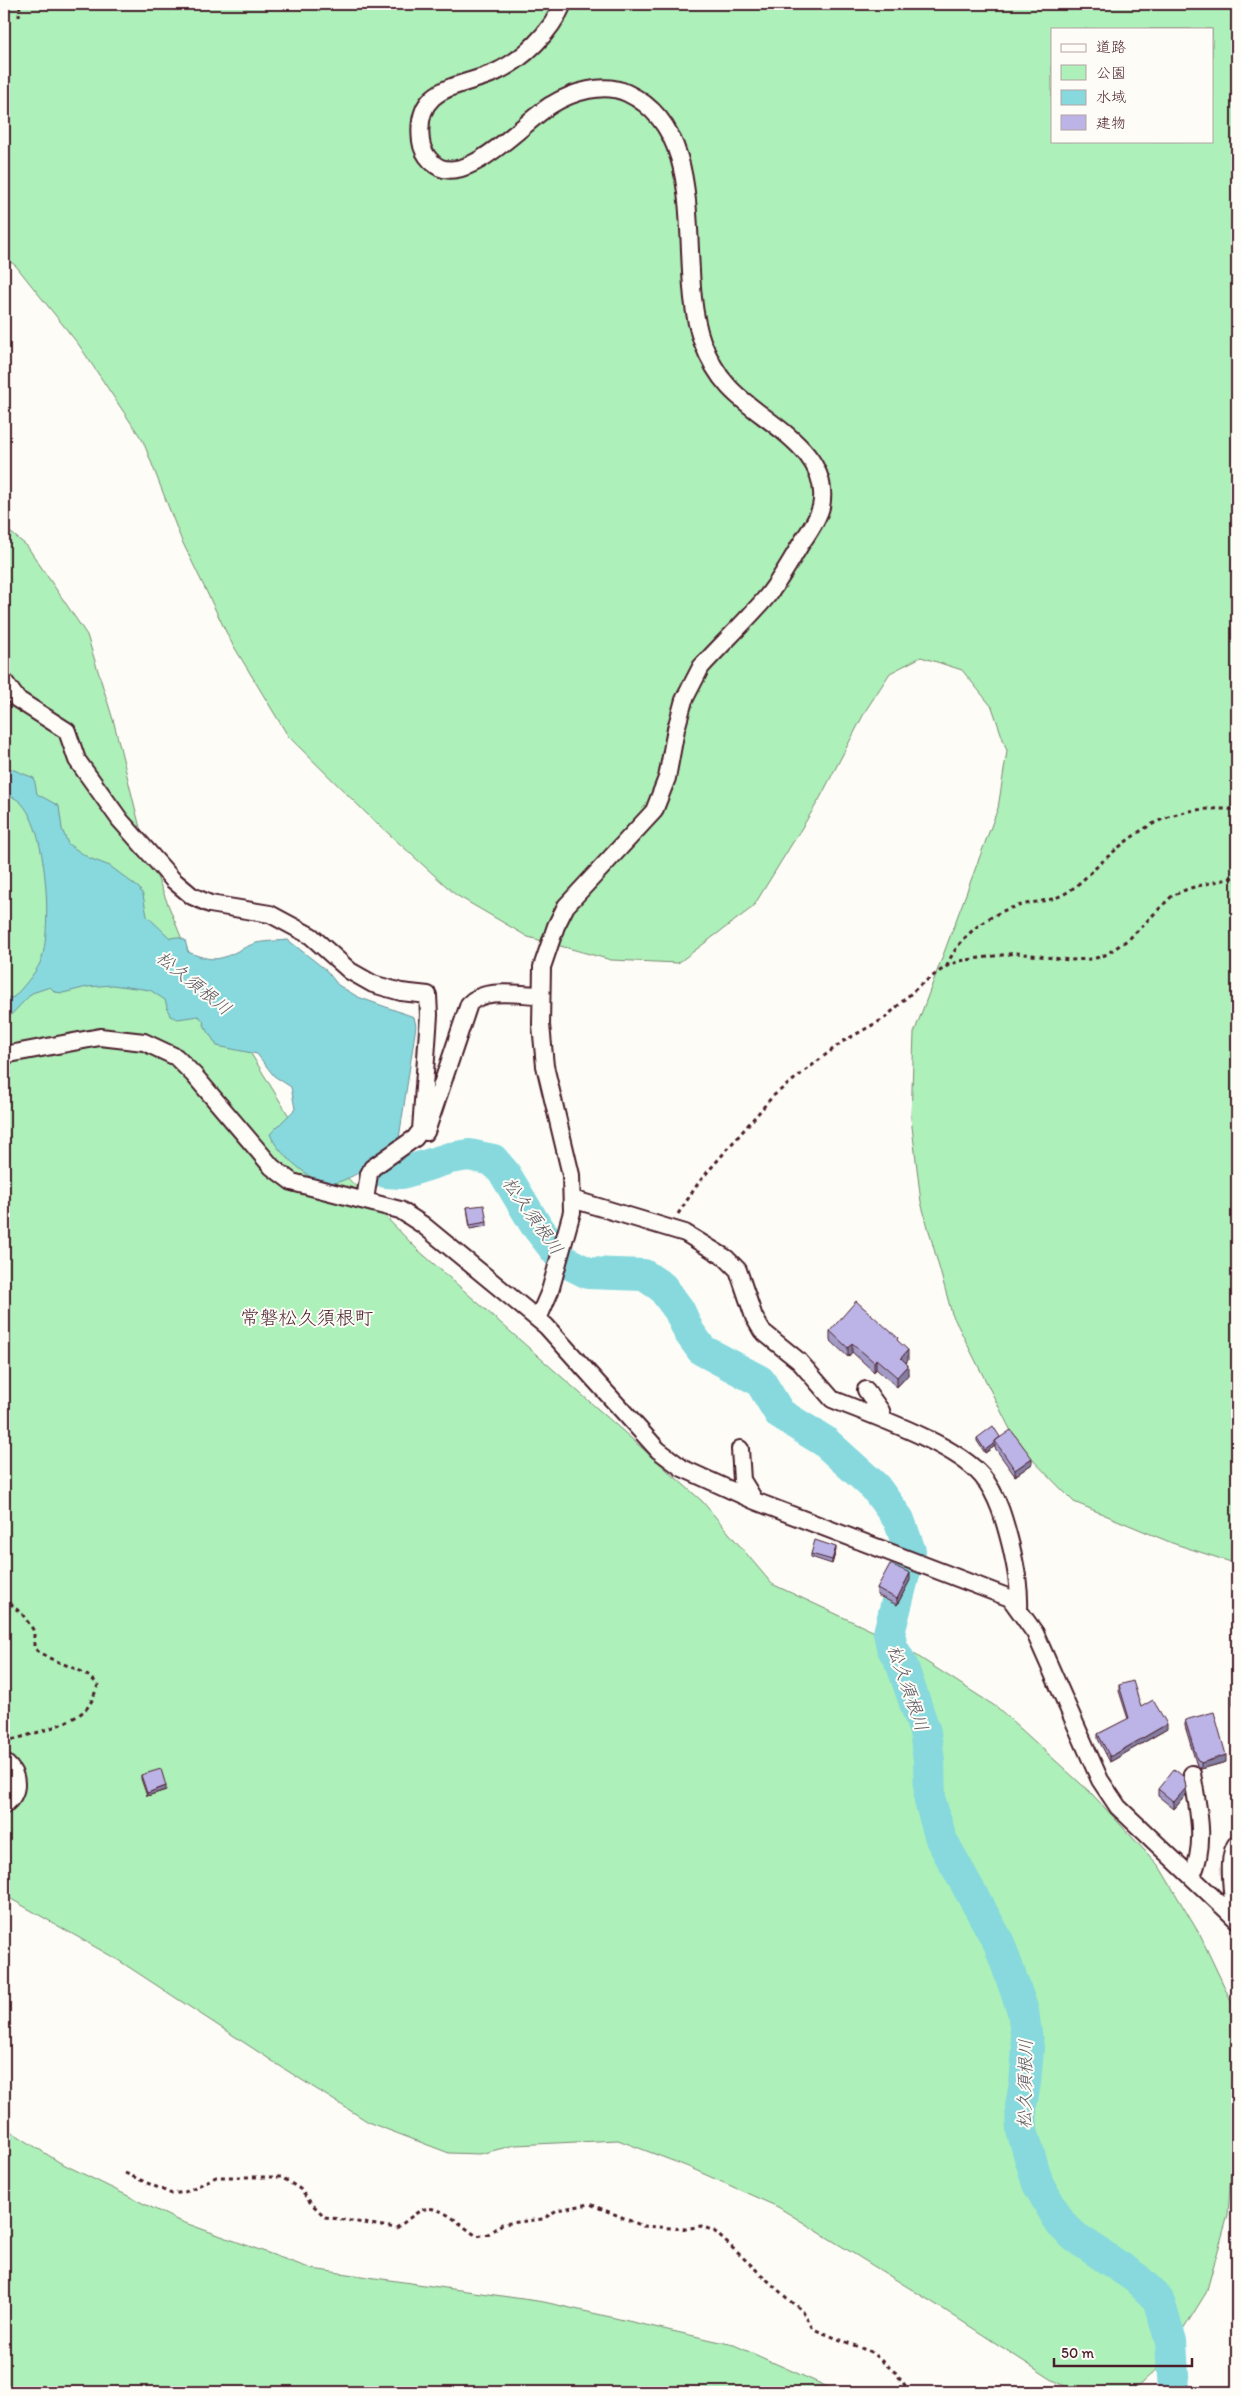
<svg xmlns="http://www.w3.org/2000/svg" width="1241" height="2396" font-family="Itim,'Klee One',sans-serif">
  <rect width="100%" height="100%" fill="#fdfcf7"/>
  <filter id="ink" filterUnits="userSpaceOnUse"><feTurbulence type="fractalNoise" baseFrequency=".02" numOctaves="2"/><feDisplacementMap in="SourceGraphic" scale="10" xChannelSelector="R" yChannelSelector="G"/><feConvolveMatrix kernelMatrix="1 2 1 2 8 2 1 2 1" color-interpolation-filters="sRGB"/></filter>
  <g filter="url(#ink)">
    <!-- green -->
    <path fill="#adf0b9" stroke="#7c8872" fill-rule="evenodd" d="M4 4H1237V1564L1172 1543 1074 1502 1018 1445 952 1314 921 1202 911 1118 914 1033 998 808 1007 751 992 707 962 670 921 657 890 673 866 710 819 800 753 907 678 963 611 960 528 937 456 895 367 814 288 736 230 640 181 539 143 441 79 345 16 266 4 257ZM1052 29H1212V141H1052Z
      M4 527 27 546 87 635 114 723 144 844 183 942 292 1121 417 1249 702 1501 772 1584 894 1641 998 1708 1092 1794 1159 1866 1200 1935 1234 2007 1236 2102 1228 2215 1206 2293 1162 2364 1132 2392H1077L1051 2379 940 2307 778 2207 686 2166 618 2140 515 2145 480 2154 449 2153 370 2123 286 2070 118 1960 4 1895Z
      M4 2127 59 2162 177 2220 312 2269 544 2302 734 2345 839 2392H4Z"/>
    <!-- water -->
    <path fill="#87d9dd" stroke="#6f8f96" d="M4 766 34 778 37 794 59 806 62 829 68 844 89 858 110 866 139 888 143 895 147 916 170 938 177 937 185 940 188 952C221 966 224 956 253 944 260 941 280 941 288 940L326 970 338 985 358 997 414 1017 416 1026 398 1145C374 1163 353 1181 322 1186 305 1172 278 1155 270 1134L295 1109 291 1087 274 1076 257 1054 217 1046 204 1025 203 1020 198 1016 178 1019 170 1016 165 1000 150 990 112 985 87 987 63 993 55 992 50 987 32 993 4 1022V999L14 997C23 987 34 975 40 963 54 935 48 792 4 796Z"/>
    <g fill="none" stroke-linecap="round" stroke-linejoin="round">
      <!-- river -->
      <path stroke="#87d9dd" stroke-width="32" d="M347 1144 369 1163 386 1172 402 1173 450 1158 469 1155 493 1160 505 1174 535 1224 564 1261 588 1273 644 1275 662 1287 679 1310 689 1332 702 1350 760 1381 780 1414 824 1441 875 1487 899 1520 910 1551 889 1633 892 1647 902 1665 925 1732 929 1760 930 1801 941 1839 999 1943 1023 2011 1028 2048 1025 2083 1021 2106 1022 2130 1038 2184 1061 2224 1075 2237 1136 2278 1158 2299 1171 2341 1174 2392"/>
      <defs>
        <path id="street" d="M4 681 17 699 67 731 77 760 120 820 173 880 192 896 210 904 270 914 311 936 350 971 373 984 401 992 428 995 429 1015 421 1130 415 1138 372 1168 369 1174 365 1200
          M4 1055 100 1037 144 1042 176 1057 194 1075 272 1167 292 1182 400 1210 423 1225 546 1326 658 1450 682 1468 755 1501 1010 1598 1035 1633 1100 1780 1118 1807 1237 1920
          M426 1132 469 1004C484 987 520 995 541 995
          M572 1199 685 1233 726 1258 738 1270 754 1317 762 1331 799 1361 832 1399C873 1416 954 1443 982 1476 998 1495 1005 1522 1011 1546 1016 1568 1020 1588 1019 1610
          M538 1319 550 1291 572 1212 571 1175 545 1066 541 1025 542 967 556 926 566 906 654 811 667 778 676 729 684 700 701 667C722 644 744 623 764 600 779 583 790 562 802 542 809 532 818 519 821 507 833 448 758 421 728 386 716 373 708 357 702 341 675 267 715 134 627 93 604 82 572 92 551 105 525 120 461 195 431 161 426 156 422 149 421 141 414 84 460 88 496 72 524 59 551 32 563 4
          M866 1390 881 1411 884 1420
          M740 1449 742 1480 755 1501
          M4 1762C20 1775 20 1793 4 1805
          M1192 1774C1198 1808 1207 1843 1192 1876
          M1234 1917C1234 1898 1225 1856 1237 1843"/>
      </defs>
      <!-- street casing -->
      <use href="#street" stroke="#4a1f2b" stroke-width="20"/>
      <!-- path -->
      <path stroke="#4a1f2b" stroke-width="3" stroke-dasharray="4 4" stroke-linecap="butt" d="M19 17 20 4
        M947 966C957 938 989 913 1018 906 1034 901 1051 902 1066 893 1080 884 1091 872 1103 861 1146 822 1178 804 1237 810
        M4 1083 12 1070
        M678 1214 699 1182 773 1096 842 1042 885 1018 920 985 947 966 959 961 1016 953 1069 960 1093 959 1105 955 1129 939 1171 897C1192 884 1214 884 1237 876
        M4 1598 23 1615 34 1631V1648C53 1665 82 1665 98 1685 95 1692 92 1703 86 1709 71 1725 25 1736 4 1742
        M125 2173 172 2194 185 2192 216 2177H281L300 2189 310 2202 325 2217 396 2228C405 2223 413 2214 422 2210 440 2202 463 2228 477 2236L488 2234 502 2224 543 2219 557 2210 590 2204 643 2226 686 2229 701 2226 714 2231 790 2301 802 2310 813 2329 871 2352 896 2373 910 2392
        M1188 2385V2392"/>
      <!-- street -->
      <use href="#street" stroke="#fdfcf7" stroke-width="16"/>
    </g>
    <!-- wall -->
    <path fill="#a29bc6" stroke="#4a1f2b" d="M467 1207 487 1222V1226L470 1229Z
      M830 1331 898 1341 908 1360 906 1363 908 1375 897 1387 876 1369 874 1372 852 1352 848 1357 830 1340Z
      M1000 1437 1032 1464 1015 1476 995 1448V1446L985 1453 977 1441V1438Z
      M836 1550 832 1564 811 1557V1554Z
      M910 1580 897 1605 877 1595V1588Z
      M1119 1685 1141 1707 1167 1729 1110 1762 1098 1739V1734L1128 1719 1119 1691Z
      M1237 1691V1710L1233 1704V1694Z
      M1185 1720 1226 1762 1201 1769 1197 1766 1185 1726Z
      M141 1775 166 1790 147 1796 141 1779Z
      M1158 1789 1186 1795 1174 1809 1158 1796Z
      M1237 1802V1819L1233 1811V1804Z"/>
    <!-- shaded-wall -->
    <path fill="#847ea1" stroke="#4a1f2b" d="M852 1343V1352L848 1357V1348Z
      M908 1350V1360L901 1368V1358Z
      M876 1359V1369L874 1372V1362Z
      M908 1365V1375L897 1387V1377Z
      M995 1443V1446L985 1453V1450Z
      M1032 1458V1464L1015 1476V1470Z
      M836 1547V1550L832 1564V1560Z
      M910 1573V1580L897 1605V1599Z
      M1167 1724V1729L1110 1762V1757Z
      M1226 1755V1762L1201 1769V1763Z
      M166 1786V1790L147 1796V1793Z
      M1186 1788V1795L1174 1809V1802Z"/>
    <!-- building -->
    <path fill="#bcb4e6" stroke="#4a1f2b" d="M484 1205 487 1222 470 1225 467 1207Z
      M856 1301 898 1338 897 1340 908 1350 901 1358 908 1365 897 1377 876 1359 874 1362 852 1343 848 1348 830 1331Z
      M993 1426 1000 1437 995 1441V1443L985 1450 977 1438Z
      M1011 1430 1032 1458 1015 1470 995 1441Z
      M815 1540 836 1547 832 1560 811 1554Z
      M890 1564 910 1573 897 1599 877 1588Z
      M1133 1681 1141 1707 1153 1700 1167 1724 1110 1757 1098 1734 1129 1718 1119 1685Z
      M1237 1691V1701L1233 1694Z
      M1214 1712 1226 1755 1201 1763 1197 1759 1185 1720Z
      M161 1769 166 1786 147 1793 141 1775Z
      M1174 1769 1184 1777 1186 1788 1174 1802 1158 1789Z
      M1237 1802V1812L1233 1804Z"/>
  </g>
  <g text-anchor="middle" stroke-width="4" stroke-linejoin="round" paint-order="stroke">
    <!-- water labels -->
    <g font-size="18" font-style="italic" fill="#5c5760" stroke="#fdfcf7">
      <text transform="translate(194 983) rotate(39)" y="6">松久須根川</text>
      <text transform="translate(533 1216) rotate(55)" y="6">松久須根川</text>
      <text transform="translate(908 1688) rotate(71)" y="6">松久須根川</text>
      <text transform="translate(1025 2084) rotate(-89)" y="6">松久須根川</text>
    </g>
    <!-- quarter labels -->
    <g font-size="19" fill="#4a1f2b" stroke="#fdfcf7">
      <text x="307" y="1324">常磐松久須根町</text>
    </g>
  </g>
  <!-- margin -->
  <rect width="1241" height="2396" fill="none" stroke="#fdfcf7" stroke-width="20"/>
  <rect x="10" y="10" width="1221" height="2376" fill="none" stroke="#4a1f2b" stroke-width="2" filter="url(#ink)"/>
  <!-- legend -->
  <rect x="1051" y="28" width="162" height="115" fill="#fdfcf7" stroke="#b5a4a5"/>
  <rect x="1061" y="44" width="25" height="8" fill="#fdfcf7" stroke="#b5a4a5"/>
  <text x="1096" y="52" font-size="15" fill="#4a1f2b">道路</text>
  <rect x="1061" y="65" width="25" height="15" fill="#adf0b9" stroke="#b5a4a5"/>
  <text x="1096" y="78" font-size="15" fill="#4a1f2b">公園</text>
  <rect x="1061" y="90" width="25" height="15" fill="#87d9dd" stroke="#b5a4a5"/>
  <text x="1096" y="102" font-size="15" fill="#4a1f2b">水域</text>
  <rect x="1061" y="115" width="25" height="15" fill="#bcb4e6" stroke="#b5a4a5"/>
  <text x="1096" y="128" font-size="15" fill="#4a1f2b">建物</text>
  <!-- scale -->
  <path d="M1054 2358v8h138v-8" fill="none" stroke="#4a1f2b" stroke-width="2.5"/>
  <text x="1061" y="2358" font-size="15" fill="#4a1f2b" stroke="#fdfcf7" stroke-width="4" paint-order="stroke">50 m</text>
</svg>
